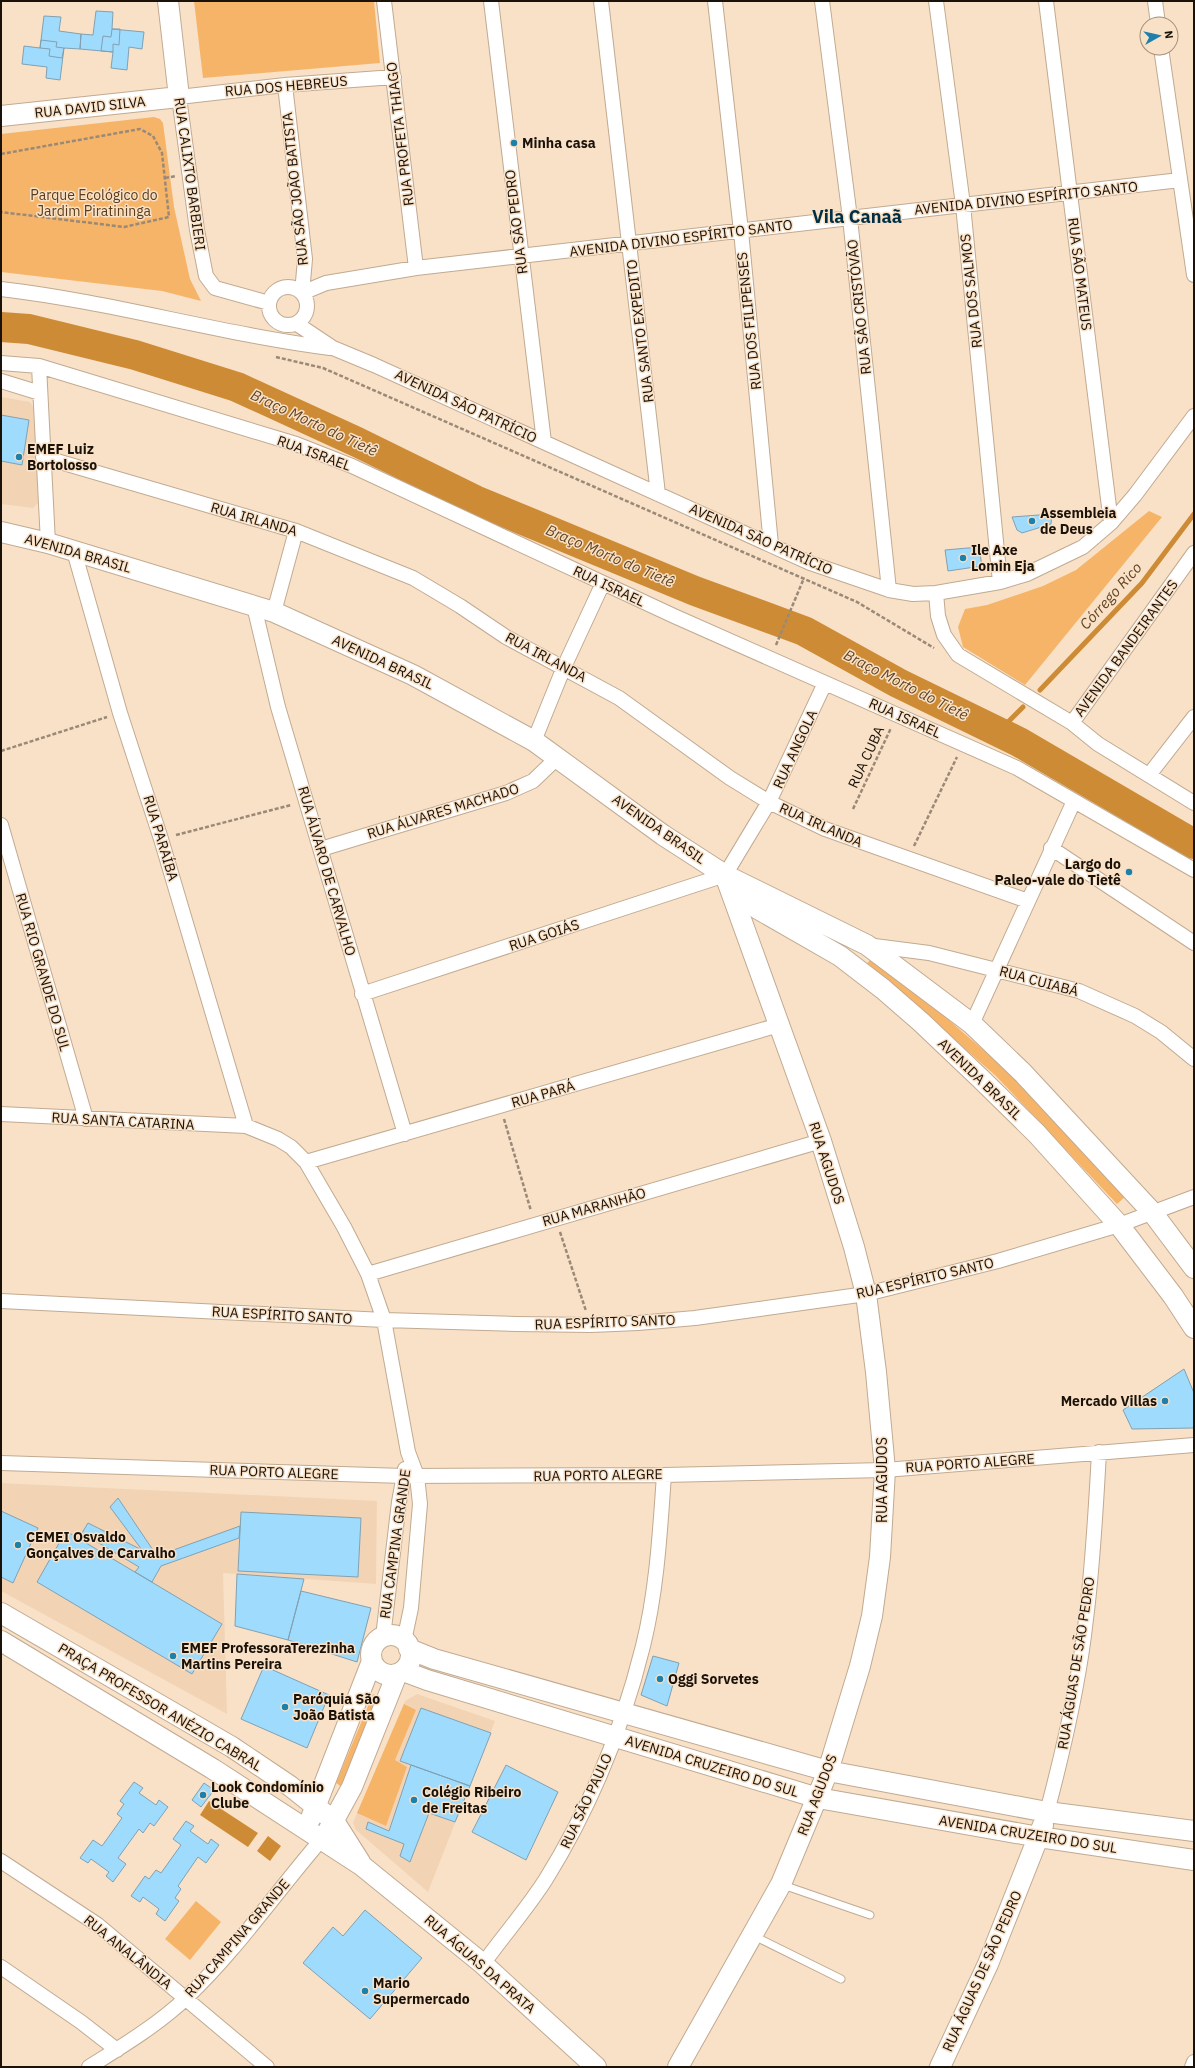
<svg xmlns="http://www.w3.org/2000/svg" width="1195" height="2068" font-family="'IBM Plex Sans',sans-serif">
  <rect width="100%" height="100%" fill="#f9e1c7"/>
  <!-- built -->
  <path fill="#f2d4b5" d="M1 397 30 402 35 410 38 503 33 508 1 504Z
    M1 1483 377 1501 376 1584 223 1573 227 1714 1 1591Z
    M417 1694 495 1721 428 1892 356 1830 353 1823 405 1701Z"/>
  <!-- green -->
  <path fill="#f6b469" d="M194 1H374L380 63 203 78Z
    M154 117 160 119 163 123 174 207 190 279 201 301 162 291 1 272V134Z
    M1149 511 1162 517 1025 685 963 647 958 627 965 609 987 605 1043 586 1076 570Z
    M875 956 1004 1068 1126 1196 1117 1204 996 1076 867 963Z
    M373 1694 379 1697 342 1787 336 1783Z
    M404 1704 416 1710 395 1760 407 1767 386 1826 357 1813Z
    M196 1901 221 1922 190 1960 165 1939Z"/>
  <!-- water -->
  <path fill="#ce8b36" d="M209 1801 258 1833 248 1847 200 1815Z
    M268 1836 281 1846 270 1861 257 1851Z"/>
  <g fill="none" stroke-linecap="round" stroke-linejoin="round">
    <!-- stream -->
    <path stroke="#ce8b36" stroke-width="5" d="M1040 690 1142 583 1194 514
      M998 732 1023 707"/>
    <!-- river -->
    <path stroke="#ce8b36" stroke-width="30" d="M1 327 29 329 135 355 237 387 357 442 475 500 695 591 804 631 898 683 1019 742 1194 844"/>
  </g>
  <!-- building -->
  <path fill="#9fdbfc" stroke="#81a1b2" d="M96 11 113 12 112 29 144 32 142 49 129 47 127 70 111 68 113 52 80 49 81 34 93 35Z
    M44 16 61 17 59 31 81 34 80 49 64 48 60 80 46 78 47 67 22 64 24 46 40 48Z
    M112 29H120L119 45 113 44V52L101 51 103 36 111 37Z
    M41 40 57 42 56 47 64 48 62 58 49 56 50 49 40 48Z
    M1 415 29 420 22 465 1 461Z
    M1052 514 1051 524 1022 533 1017 530 1012 517Z
    M979 547 982 566 948 571 945 550Z
    M1184 1369 1194 1393V1428L1132 1429 1123 1410Z
    M118 1498 157 1556 240 1526 239 1538 161 1566 152 1582 135 1572 139 1567 82 1533 88 1523 142 1550 110 1507Z
    M1 1511 38 1528 13 1583 1 1577Z
    M241 1512 361 1518 358 1577 238 1571Z
    M66 1531 222 1624 192 1674 37 1582Z
    M237 1574 304 1579 288 1640 235 1626Z
    M301 1591 371 1608 357 1662 288 1640Z
    M653 1656 679 1663 667 1706 641 1695Z
    M264 1666 329 1695 307 1748 241 1719Z
    M421 1708 491 1733 470 1786 400 1761Z
    M411 1765 470 1786 455 1822 429 1813 410 1862 400 1856 404 1844 366 1829 368 1822 389 1831Z
    M506 1765 558 1792 526 1860 472 1832Z
    M134 1782 143 1788 139 1793 156 1805 159 1800 168 1807 154 1826 150 1823 143 1833 139 1829 118 1858 126 1864 113 1882 106 1876 109 1872 91 1859 88 1863 80 1858 93 1840 102 1846 122 1818 117 1814 124 1804 120 1801Z
    M204 1783 214 1790 201 1807 192 1800Z
    M186 1821 194 1826 190 1831 208 1844 211 1839 219 1845 206 1863 198 1857 178 1886 181 1889 175 1898 179 1901 165 1921 156 1914 159 1909 143 1897 140 1902 131 1896 145 1876 149 1879 156 1870 161 1873 181 1845 173 1839Z
    M365 1910 422 1958 370 2019 303 1963 333 1927 343 1936Z"/>
  <g fill="none" stroke-linecap="round" stroke-linejoin="round">
    <defs>
      <path id="lane" d="M783 1885 870 1915
        M754 1936 841 1979"/>
      <path id="street" d="M384 1 416 268
        M491 1 544 442
        M601 1 658 494
        M715 1 741 231 771 545
        M822 1 850 218 889 590
        M936 1 963 205 1000 582
        M1046 1 1111 523
        M1155 1 1158 24
        M1161 48 1194 275
        M285 85 305 259 302 293 326 283 416 268 1180 180
        M269 306a19 19 0 1 1 38 0a19 19 0 1 1-38 0Z
        M1 289C112 302 220 334 330 348
        M269 303 215 288 206 276 197 230 179 97 285 85 394 77
        M297 324 333 348 374 365 810 563 889 590 913 594 936 593 1000 582 1027 574 1083 547 1111 523 1135 495 1194 416
        M1 363 39 366 296 444 352 466 674 616 1017 768 1194 870
        M39 366 48 543
        M1 381 40 393
        M43 457 296 531 413 578 460 606 506 637 619 698 730 778 769 802 825 829 1028 901
        M74 551 120 713 161 839 246 1126
        M936 593 938 616 944 635 958 655 1072 723 1098 744 1194 803
        M254 606 278 707 405 1134
        M274 612 296 531
        M1072 723 1194 553
        M534 741 564 667 603 583
        M1149 775 1194 717
        M1 825 86 1119
        M1051 848 1194 943
        M321 849 506 793 533 781 557 758
        M867 945 929 953 1079 991 1135 1016 1161 1032 1194 1059
        M362 994 725 875 769 802 825 683
        M972 1024 1074 801
        M1 1114 246 1126 278 1139 291 1147 306 1162 344 1227 368 1274 384 1320 408 1452 417 1476 420 1504 411 1608 404 1641
        M306 1162 779 1025
        M368 1274 821 1141
        M1 1301 384 1320 516 1324 591 1325 638 1323 695 1318 866 1294 998 1261 1119 1225 1194 1197
        M1 1463 404 1476 664 1475 885 1470 1194 1445
        M383 1637 399 1502 405 1469
        M1047 1812C1064 1748 1079 1684 1086 1619 1093 1564 1096 1508 1099 1452
        M1 1861 98 1925 267 2067
        M483 1964C503 1936 527 1909 546 1879 590 1808 623 1727 643 1646 657 1590 660 1531 664 1475
        M1 1967 81 2022 117 2050
        M89 2067C121 2047 159 2024 186 1998 235 1952 277 1891 321 1840
        M1192 2067 1194 2062"/>
      <path id="secondary" d="M1 116 179 97 168 1
        M1 532 48 543 274 612 413 675 534 741 663 835 725 875 867 945 972 1024 1023 1073 1152 1212 1194 1268
        M736 886 758 909 840 956 883 989 921 1022 981 1079 1037 1134 1119 1225 1173 1296 1194 1328
        M1 1613 232 1747 290 1786 334 1821 360 1862
        M371 1655a20 20 0 1 1 40 0a20 20 0 1 1-40 0Z
        M1 1641 213 1769 361 1865 483 1964 596 2067
        M409 1649 434 1659 828 1771 1047 1812 1194 1831
        M403 1671 427 1680 818 1798 1039 1837 1194 1860
        M311 1818 372 1661
        M328 1831 352 1787 397 1674
        M678 2067 781 1884 828 1771 860 1666 872 1616 880 1557 885 1470 876 1372 866 1294 854 1247 821 1141 725 875
        M940 2067 988 1964 1043 1825"/>
    </defs>
    <!-- lane casing -->
    <use href="#lane" stroke="#c1aa91" stroke-width="9"/>
    <!-- street casing -->
    <use href="#street" stroke="#c1aa91" stroke-width="16"/>
    <!-- secondary casing -->
    <use href="#secondary" stroke="#c1aa91" stroke-width="22"/>
    <!-- path -->
    <path stroke="#9b8977" stroke-width="2.5" stroke-dasharray="4 2" stroke-linecap="butt" d="M1 154 140 129 153 136 162 153 169 217 124 227 1 212
      M165 178 176 176
      M276 357 323 368 857 602 934 648
      M776 645 804 578
      M1 751 107 717
      M853 809 891 728
      M176 835 291 805
      M914 846 957 757
      M504 1119 531 1211
      M560 1232 586 1311"/>
    <!-- lane -->
    <use href="#lane" stroke="#fff" stroke-width="7"/>
    <!-- street -->
    <use href="#street" stroke="#fff" stroke-width="14"/>
    <!-- secondary -->
    <use href="#secondary" stroke="#fff" stroke-width="20"/>
  </g>
  <!-- markers -->
  <g fill="#1d80ab" stroke="#f9e1c7" stroke-width="1.5">
    <circle cx="514" cy="143" r="4"/>
    <circle cx="19" cy="457" r="4"/>
    <circle cx="1032" cy="521" r="4"/>
    <circle cx="963" cy="558" r="4"/>
    <circle cx="1129" cy="872" r="4"/>
    <circle cx="1165" cy="1401" r="4"/>
    <circle cx="18" cy="1545" r="4"/>
    <circle cx="173" cy="1656" r="4"/>
    <circle cx="660" cy="1679" r="4"/>
    <circle cx="285" cy="1707" r="4"/>
    <circle cx="203" cy="1795" r="4"/>
    <circle cx="414" cy="1800" r="4"/>
    <circle cx="365" cy="1991" r="4"/>
  </g>
  <g text-anchor="middle" stroke-width="3" stroke-linejoin="round" paint-order="stroke">
    <!-- street labels -->
    <g font-size="14" fill="#1a1108" stroke="#f9e1c7">
      <text transform="translate(286 86) rotate(-5)" y="5">RUA DOS HEBREUS</text>
      <text transform="translate(90 107) rotate(-6)" y="5">RUA DAVID SILVA</text>
      <text transform="translate(400 134) rotate(-97)" y="5">RUA PROFETA THIAGO</text>
      <text transform="translate(190 174) rotate(82)" y="5">RUA CALIXTO BARBIERI</text>
      <text transform="translate(295 189) rotate(-96)" y="5">RUA SÃO JOÃO BATISTA</text>
      <text transform="translate(1026 198) rotate(-6)" y="5">AVENIDA DIVINO ESPÍRITO SANTO</text>
      <text transform="translate(516 222) rotate(-97)" y="5">RUA SÃO PEDRO</text>
      <text transform="translate(681 238) rotate(-7)" y="5">AVENIDA DIVINO ESPÍRITO SANTO</text>
      <text transform="translate(1080 274) rotate(83)" y="5">RUA SÃO MATEUS</text>
      <text transform="translate(971 291) rotate(-96)" y="5">RUA DOS SALMOS</text>
      <text transform="translate(859 307) rotate(-96)" y="5">RUA SÃO CRISTÓVÃO</text>
      <text transform="translate(749 321) rotate(-96)" y="5">RUA DOS FILIPENSES</text>
      <text transform="translate(640 331) rotate(-97)" y="5">RUA SANTO EXPEDITO</text>
      <text transform="translate(466 406) rotate(25)" y="5">AVENIDA SÃO PATRÍCIO</text>
      <text transform="translate(314 453) rotate(20)" y="5">RUA ISRAEL</text>
      <text transform="translate(254 519) rotate(16)" y="5">RUA IRLANDA</text>
      <text transform="translate(761 539) rotate(24)" y="5">AVENIDA SÃO PATRÍCIO</text>
      <text transform="translate(78 553) rotate(16)" y="5">AVENIDA BRASIL</text>
      <text transform="translate(609 586) rotate(25)" y="5">RUA ISRAEL</text>
      <text transform="translate(1126 648) rotate(-54)" y="5">AVENIDA BANDEIRANTES</text>
      <text transform="translate(546 657) rotate(28)" y="5">RUA IRLANDA</text>
      <text transform="translate(383 662) rotate(25)" y="5">AVENIDA BRASIL</text>
      <text transform="translate(905 718) rotate(24)" y="5">RUA ISRAEL</text>
      <text transform="translate(795 749) rotate(-65)" y="5">RUA ANGOLA</text>
      <text transform="translate(866 757) rotate(-65)" y="5">RUA CUBA</text>
      <text transform="translate(443 811) rotate(-17)" y="5">RUA ÁLVARES MACHADO</text>
      <text transform="translate(821 825) rotate(24)" y="5">RUA IRLANDA</text>
      <text transform="translate(659 829) rotate(35)" y="5">AVENIDA BRASIL</text>
      <text transform="translate(161 838) rotate(73)" y="5">RUA PARAÍBA</text>
      <text transform="translate(327 871) rotate(74)" y="5">RUA ÁLVARO DE CARVALHO</text>
      <text transform="translate(544 935) rotate(-18)" y="5">RUA GOIÁS</text>
      <text transform="translate(43 972) rotate(74)" y="5">RUA RIO GRANDE DO SUL</text>
      <text transform="translate(1039 981) rotate(15)" y="5">RUA CUIABÁ</text>
      <text transform="translate(980 1079) rotate(44)" y="5">AVENIDA BRASIL</text>
      <text transform="translate(543 1094) rotate(-16)" y="5">RUA PARÁ</text>
      <text transform="translate(123 1121) rotate(3)" y="5">RUA SANTA CATARINA</text>
      <text transform="translate(827 1163) rotate(72)" y="5">RUA AGUDOS</text>
      <text transform="translate(594 1207) rotate(-16)" y="5">RUA MARANHÃO</text>
      <text transform="translate(925 1278) rotate(-13)" y="5">RUA ESPÍRITO SANTO</text>
      <text transform="translate(282 1315) rotate(3)" y="5">RUA ESPÍRITO SANTO</text>
      <text transform="translate(605 1322) rotate(-2)" y="5">RUA ESPÍRITO SANTO</text>
      <text transform="translate(970 1463) rotate(-4)" y="5">RUA PORTO ALEGRE</text>
      <text transform="translate(274 1472) rotate(2)" y="5">RUA PORTO ALEGRE</text>
      <text transform="translate(598 1475) rotate(-1)" y="5">RUA PORTO ALEGRE</text>
      <text transform="translate(882 1480) rotate(-90)" y="5">RUA AGUDOS</text>
      <text transform="translate(395 1544) rotate(-82)" y="5">RUA CAMPINA GRANDE</text>
      <text transform="translate(1076 1663) rotate(-81)" y="5">RUA ÁGUAS DE SÃO PEDRO</text>
      <text transform="translate(160 1707) rotate(31)" y="5">PRAÇA PROFESSOR ANÉZIO CABRAL</text>
      <text transform="translate(712 1766) rotate(17)" y="5">AVENIDA CRUZEIRO DO SUL</text>
      <text transform="translate(817 1795) rotate(-69)" y="5">RUA AGUDOS</text>
      <text transform="translate(586 1801) rotate(-65)" y="5">RUA SÃO PAULO</text>
      <text transform="translate(1028 1834) rotate(9)" y="5">AVENIDA CRUZEIRO DO SUL</text>
      <text transform="translate(237 1938) rotate(-49)" y="5">RUA CAMPINA GRANDE</text>
      <text transform="translate(128 1952) rotate(39)" y="5">RUA ANALÂNDIA</text>
      <text transform="translate(480 1964) rotate(41)" y="5">RUA ÁGUAS DA PRATA</text>
      <text transform="translate(982 1971) rotate(-66)" y="5">RUA ÁGUAS DE SÃO PEDRO</text>
    </g>
    <!-- poi labels -->
    <g font-size="14" font-weight="bold" fill="#1a1108" stroke="#f9e1c7" text-anchor="start">
      <text x="522" y="148">Minha casa</text>
      <text x="27" y="454">EMEF Luiz<tspan x="27" dy="16">Bortolosso</tspan></text>
      <text x="1040" y="518">Assembleia<tspan x="1040" dy="16">de Deus</tspan></text>
      <text x="971" y="555">Ile Axe<tspan x="971" dy="16">Lomin Eja</tspan></text>
      <text x="1121" y="869" text-anchor="end">Largo do<tspan x="1121" dy="16">Paleo-vale do Tietê</tspan></text>
      <text x="1157" y="1406" text-anchor="end">Mercado Villas</text>
      <text x="26" y="1542">CEMEI Osvaldo<tspan x="26" dy="16">Gonçalves de Carvalho</tspan></text>
      <text x="181" y="1653">EMEF ProfessoraTerezinha<tspan x="181" dy="16">Martins Pereira</tspan></text>
      <text x="668" y="1684">Oggi Sorvetes</text>
      <text x="293" y="1704">Paróquia São<tspan x="293" dy="16">João Batista</tspan></text>
      <text x="211" y="1792">Look Condomínio<tspan x="211" dy="16">Clube</tspan></text>
      <text x="422" y="1797">Colégio Ribeiro<tspan x="422" dy="16">de Freitas</tspan></text>
      <text x="373" y="1988">Mario<tspan x="373" dy="16">Supermercado</tspan></text>
    </g>
    <!-- park labels -->
    <g font-size="14" fill="#593c1a" stroke="#f9e1c7">
      <text x="94" y="200">Parque Ecológico do<tspan x="94" dy="16">Jardim Piratininga</tspan></text>
    </g>
    <!-- water labels -->
    <g font-size="15" font-style="italic" fill="#624523" stroke="#f9e1c7">
      <text transform="translate(314 423) rotate(25)" y="5">Braço Morto do Tietê</text>
      <text transform="translate(610 556) rotate(23)" y="5">Braço Morto do Tietê</text>
      <text transform="translate(1111 596) rotate(-48)" y="5">Córrego Rico</text>
      <text transform="translate(906 685) rotate(27)" y="5">Braço Morto do Tietê</text>
    </g>
    <!-- district labels -->
    <g font-size="18" font-weight="bold" fill="#002f43" stroke="#f9e1c7">
      <text x="857" y="223">Vila Canaã</text>
    </g>
  </g>
  <!-- border -->
  <rect width="1195" height="2068" fill="none" stroke="#1a1108" stroke-width="4"/>
  <!-- north arrow -->
  <g transform="translate(1159 36) rotate(82)"><circle r="19" fill="#f9e1c7" stroke="#a08e7b"/>
  <path d="M0-3L7 15L0 10L-7 15Z" fill="#1d80ab"/>
  <text y="-6" font-size="11" font-weight="bold" text-anchor="middle" fill="#1a1108">N</text>
  </g>
</svg>
